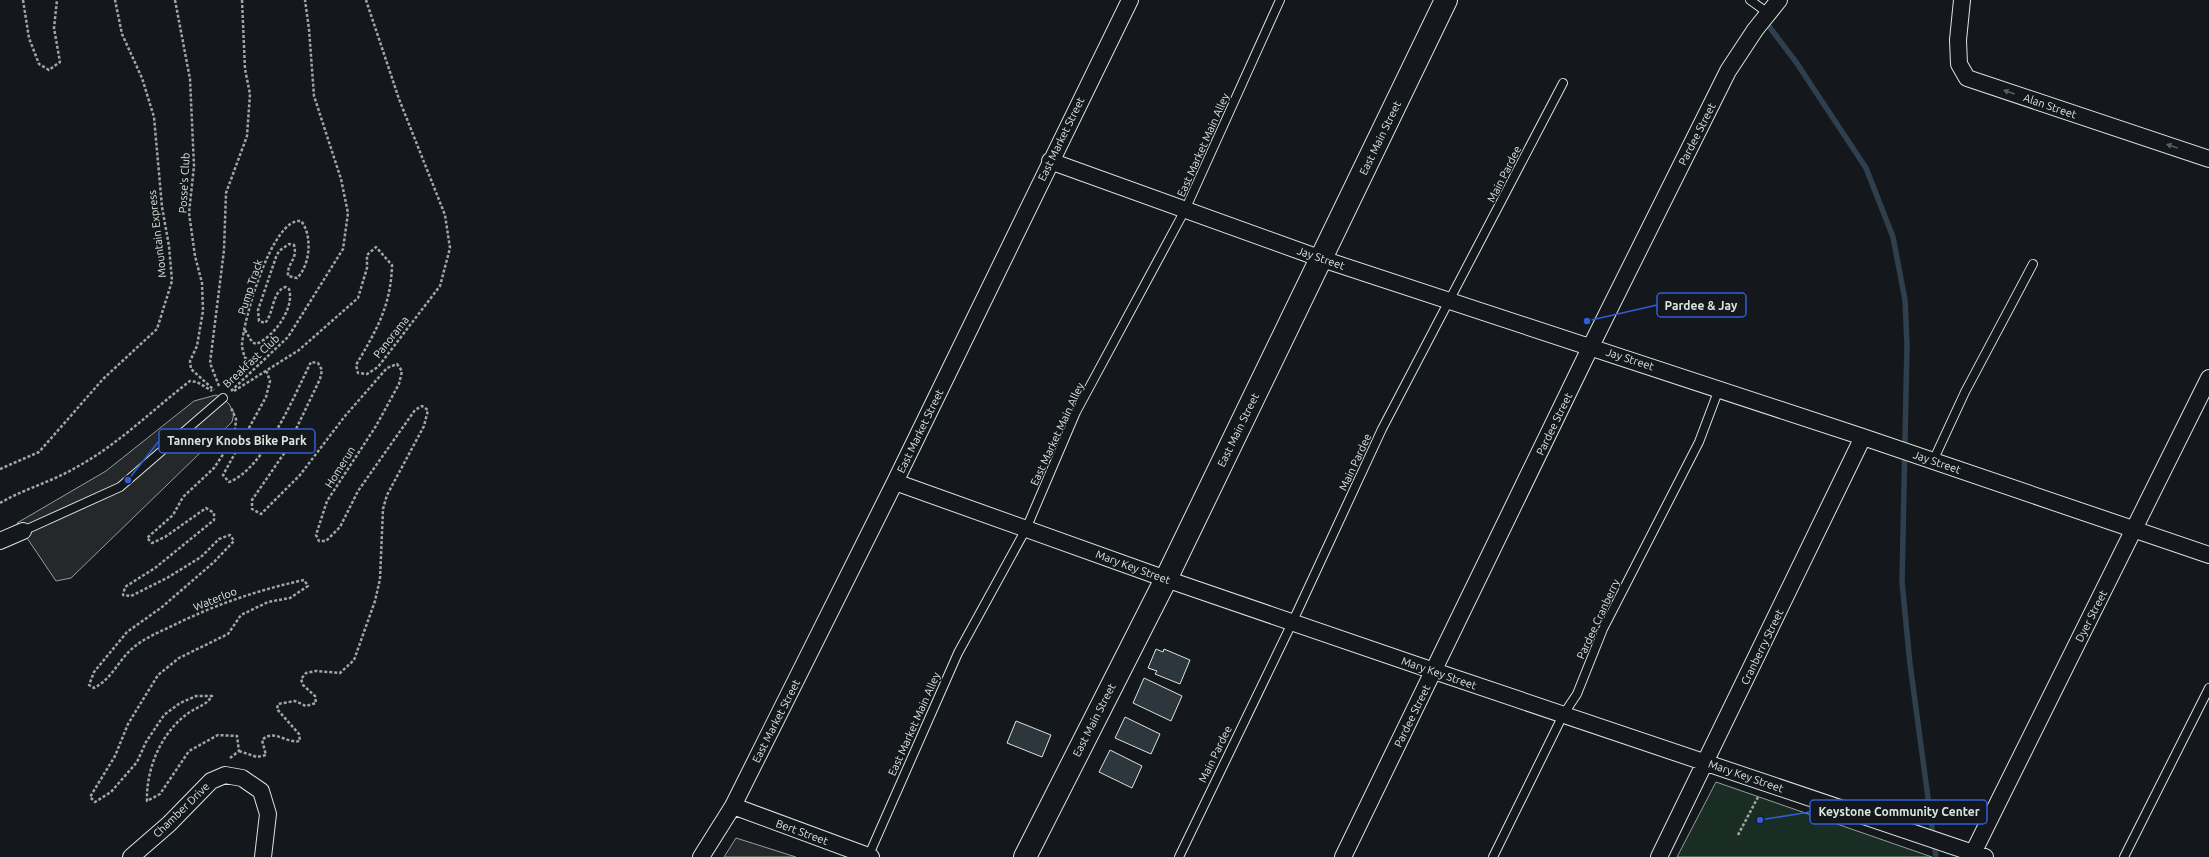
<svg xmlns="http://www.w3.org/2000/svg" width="2209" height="857" font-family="Ubuntu,sans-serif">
  <rect width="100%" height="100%" fill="#14181c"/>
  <!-- green -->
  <path fill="#1a2d24" stroke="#939e99" d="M1716 782 1932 857H1677Z"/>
  <!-- parking -->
  <path fill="#24282b" stroke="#939e99" d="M216 395 223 398 229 404 234 413 232 422 71 578 56 581 17 523 106 471 194 401Z
    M736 838 796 857H724Z"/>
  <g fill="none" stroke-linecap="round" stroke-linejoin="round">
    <!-- stream -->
    <path stroke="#2f3f4d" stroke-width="5.5" d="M1765 21 1796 62 1866 168 1893 237 1905 300 1907 345 1902 582 1910 664 1936 857"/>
  </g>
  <!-- building -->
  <path fill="#2c363c" stroke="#d8e6dc" d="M1156 649 1163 652 1164 649 1190 660 1180 684 1155 674 1157 671 1148 668Z
    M1144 678 1182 696 1171 721 1133 703Z
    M1125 717 1160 734 1151 754 1115 738Z
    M1016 721 1051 735 1042 757 1007 743Z
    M1110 750 1142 766 1132 788 1099 772Z"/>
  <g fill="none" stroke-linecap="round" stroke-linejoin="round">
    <defs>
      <path id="service" d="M1750 0 1768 13
        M1933 461 1965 392 2033 264
        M23 531 120 487 223 398
        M868 857 958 653 1026 529 1076 412 1185 210 1280 0
        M1179 857 1292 623 1382 429 1563 83
        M1493 857 1563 715 1577 694 1603 629 1699 442 1719 389
        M2124 857 2209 688"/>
      <path id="minor" d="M1962 0 1958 40 1959 64 1967 78 2209 159
        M1050 161 1322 259 1863 437 2209 555
        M895 482 1166 579 1434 671 1985 857
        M0 541 23 531
        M733 806 871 857
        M1973 853 2209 378
        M131 857 169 824 211 781 225 775 242 778 261 791 268 814 263 857
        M701 857 733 806 895 482 1130 0
        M1343 857 1591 346 1728 71 1755 30 1779 0
        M1659 857 1863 437"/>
      <path id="secondary" d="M1025 857 1166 579 1446 0"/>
    </defs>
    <!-- service casing -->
    <use href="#service" stroke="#d8e6dc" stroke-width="10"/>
    <!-- minor casing -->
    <use href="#minor" stroke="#d8e6dc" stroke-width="18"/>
    <!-- secondary casing -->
    <use href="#secondary" stroke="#d8e6dc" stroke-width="24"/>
    <!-- path -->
    <path stroke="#9da8a2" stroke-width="2.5" stroke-dasharray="3 2" stroke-linecap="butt" d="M23 0 29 38 39 64 49 70 60 62 54 28 57 0
      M175 0 190 79 194 166 189 213 195 256 202 283 203 311 197 346 190 361 191 369 214 390
      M245 330 252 342 256 344C274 337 295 308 289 289L286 287C272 290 274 314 265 323L259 321 258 310 276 257 279 251 289 244 294 245C298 260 287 262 288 276L297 278C310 266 313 235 301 221 272 217 243 321 242 345 242 349 244 353 244 357L259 366
      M219 386 210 363 224 250 226 193 247 136 250 94 245 69 242 0
      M231 391 288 337 343 249 348 213 341 179 314 96 309 29 305 0
      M234 391 299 350 358 298 367 268V255L376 247 392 265C391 306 376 331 356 365L358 373 367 374 378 367 440 286 450 248 445 215 399 99 366 0
      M0 469 39 452 103 379 157 329 172 281 169 246 162 207 154 117 142 78 122 34 115 0
      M0 503C24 489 51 482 75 468 118 445 152 410 190 381L197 382 212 391
      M239 751 257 757 266 755 262 740C275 728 285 744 300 741L299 734 277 709 278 704 295 701 306 706 316 703 315 696 303 685 301 679 306 673 316 671 340 673 354 660 375 601 380 579 383 509 387 495 424 426 428 410 422 406 415 410 358 491 340 527 326 541H319L316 535 327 501 376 426 399 384 402 371 397 364 387 368 345 416 300 475 261 514 252 509V500L285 452 320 379 322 370 318 363 311 362C294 396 264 469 229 482L223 475 266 397 270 381 266 370
      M230 758 239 751 237 736 218 735 189 751 160 794 147 801C146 769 161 733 187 714 196 707 206 706 212 696H196L180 703 164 715 146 742 137 762 111 792 95 802 90 797 115 756 128 724 158 675 179 658 228 634 241 615 268 602 290 598 308 586 304 580C258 590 214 605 172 626 159 632 145 638 134 647 119 659 112 679 94 688L89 685 94 672 127 632 162 607 214 562 234 541 230 535 219 539 201 557 167 578 131 596 123 595 125 587 155 568 214 520V513L206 508 165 537 152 543 147 538 173 515 183 497 214 468 228 447 235 430 236 419 231 408
      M1738 835 1758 797"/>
    <!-- service -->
    <use href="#service" stroke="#14181c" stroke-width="8"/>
    <!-- minor -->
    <use href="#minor" stroke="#14181c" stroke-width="16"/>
    <!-- secondary -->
    <use href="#secondary" stroke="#14181c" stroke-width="22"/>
  </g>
  <!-- one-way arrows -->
  <defs><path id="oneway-solid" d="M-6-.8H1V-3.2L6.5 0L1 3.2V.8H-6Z"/></defs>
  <g fill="#59605f">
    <use href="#oneway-solid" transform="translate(2009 92) rotate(-161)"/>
    <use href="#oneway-solid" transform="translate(2172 146) rotate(-161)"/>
  </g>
  <g text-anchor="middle" stroke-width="3" stroke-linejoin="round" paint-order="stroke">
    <!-- street labels -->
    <g font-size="11" fill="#d8e6dc" stroke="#14181c">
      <text transform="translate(2050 106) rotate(19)" y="4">Alan Street</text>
      <text transform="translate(1697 134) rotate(-63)" y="4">Pardee Street</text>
      <text transform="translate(1380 138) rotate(-64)" y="4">East Main Street</text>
      <text transform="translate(1061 139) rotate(-64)" y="4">East Market Street</text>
      <text transform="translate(1203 145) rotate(-66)" y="4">East Market Main Alley</text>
      <text transform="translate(1504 174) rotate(-63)" y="4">Main Pardee</text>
      <text transform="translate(184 183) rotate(-87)" y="4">Posse's Club</text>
      <text transform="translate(157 234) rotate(-97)" y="4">Mountain Express</text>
      <text transform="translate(1321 258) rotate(19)" y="4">Jay Street</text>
      <text transform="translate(250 287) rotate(-72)" y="4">Pump Track</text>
      <text transform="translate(391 337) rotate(-52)" y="4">Panorama</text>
      <text transform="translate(1630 359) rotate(18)" y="4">Jay Street</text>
      <text transform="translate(251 361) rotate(-43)" y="4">Breakfast Club</text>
      <text transform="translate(1554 424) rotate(-64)" y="4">Pardee Street</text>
      <text transform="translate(1238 430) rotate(-64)" y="4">East Main Street</text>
      <text transform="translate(920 431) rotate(-64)" y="4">East Market Street</text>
      <text transform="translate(1057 434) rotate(-65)" y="4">East Market Main Alley</text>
      <text transform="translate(1355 462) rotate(-65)" y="4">Main Pardee</text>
      <text transform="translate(1937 462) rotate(19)" y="4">Jay Street</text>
      <text transform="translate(340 467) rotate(-58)" y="4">Homerun</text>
      <text transform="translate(1133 567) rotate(20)" y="4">Mary Key Street</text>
      <text transform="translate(215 599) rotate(-22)" y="4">Waterloo</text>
      <text transform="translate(2091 616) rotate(-63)" y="4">Dyer Street</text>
      <text transform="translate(1598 619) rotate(-65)" y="4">Pardee Cranberry</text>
      <text transform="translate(1762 647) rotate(-64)" y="4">Cranberry Street</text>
      <text transform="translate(1439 673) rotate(19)" y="4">Mary Key Street</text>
      <text transform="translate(1412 716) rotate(-64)" y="4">Pardee Street</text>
      <text transform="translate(1094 720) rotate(-63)" y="4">East Main Street</text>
      <text transform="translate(776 721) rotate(-63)" y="4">East Market Street</text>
      <text transform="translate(914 724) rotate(-66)" y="4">East Market Main Alley</text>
      <text transform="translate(1215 754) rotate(-64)" y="4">Main Pardee</text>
      <text transform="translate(1746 776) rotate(19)" y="4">Mary Key Street</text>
      <text transform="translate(181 810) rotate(-44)" y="4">Chamber Drive</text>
      <text transform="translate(802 832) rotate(20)" y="4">Bert Street</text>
    </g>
  </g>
  <!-- callouts -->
  <path fill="none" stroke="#305dd8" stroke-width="1.5" d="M1587 321L1657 305M128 480L159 441M1760 820L1810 812"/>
  <g fill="#305dd8" stroke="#14181c" stroke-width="1.5">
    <circle cx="1587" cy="321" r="4"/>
    <circle cx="128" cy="480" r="4"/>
    <circle cx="1760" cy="820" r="4"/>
  </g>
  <g fill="#14181c" stroke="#305dd8" stroke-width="1.5">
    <rect x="1657" y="293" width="89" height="24" rx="4"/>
    <rect x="159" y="429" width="156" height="24" rx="4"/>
    <rect x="1810" y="800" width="177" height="24" rx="4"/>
  </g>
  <g font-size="12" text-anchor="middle" font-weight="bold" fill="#d8e6dc">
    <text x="1701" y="310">Pardee &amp; Jay</text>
    <text x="237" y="445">Tannery Knobs Bike Park</text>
    <text x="1899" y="816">Keystone Community Center</text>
  </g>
</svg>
